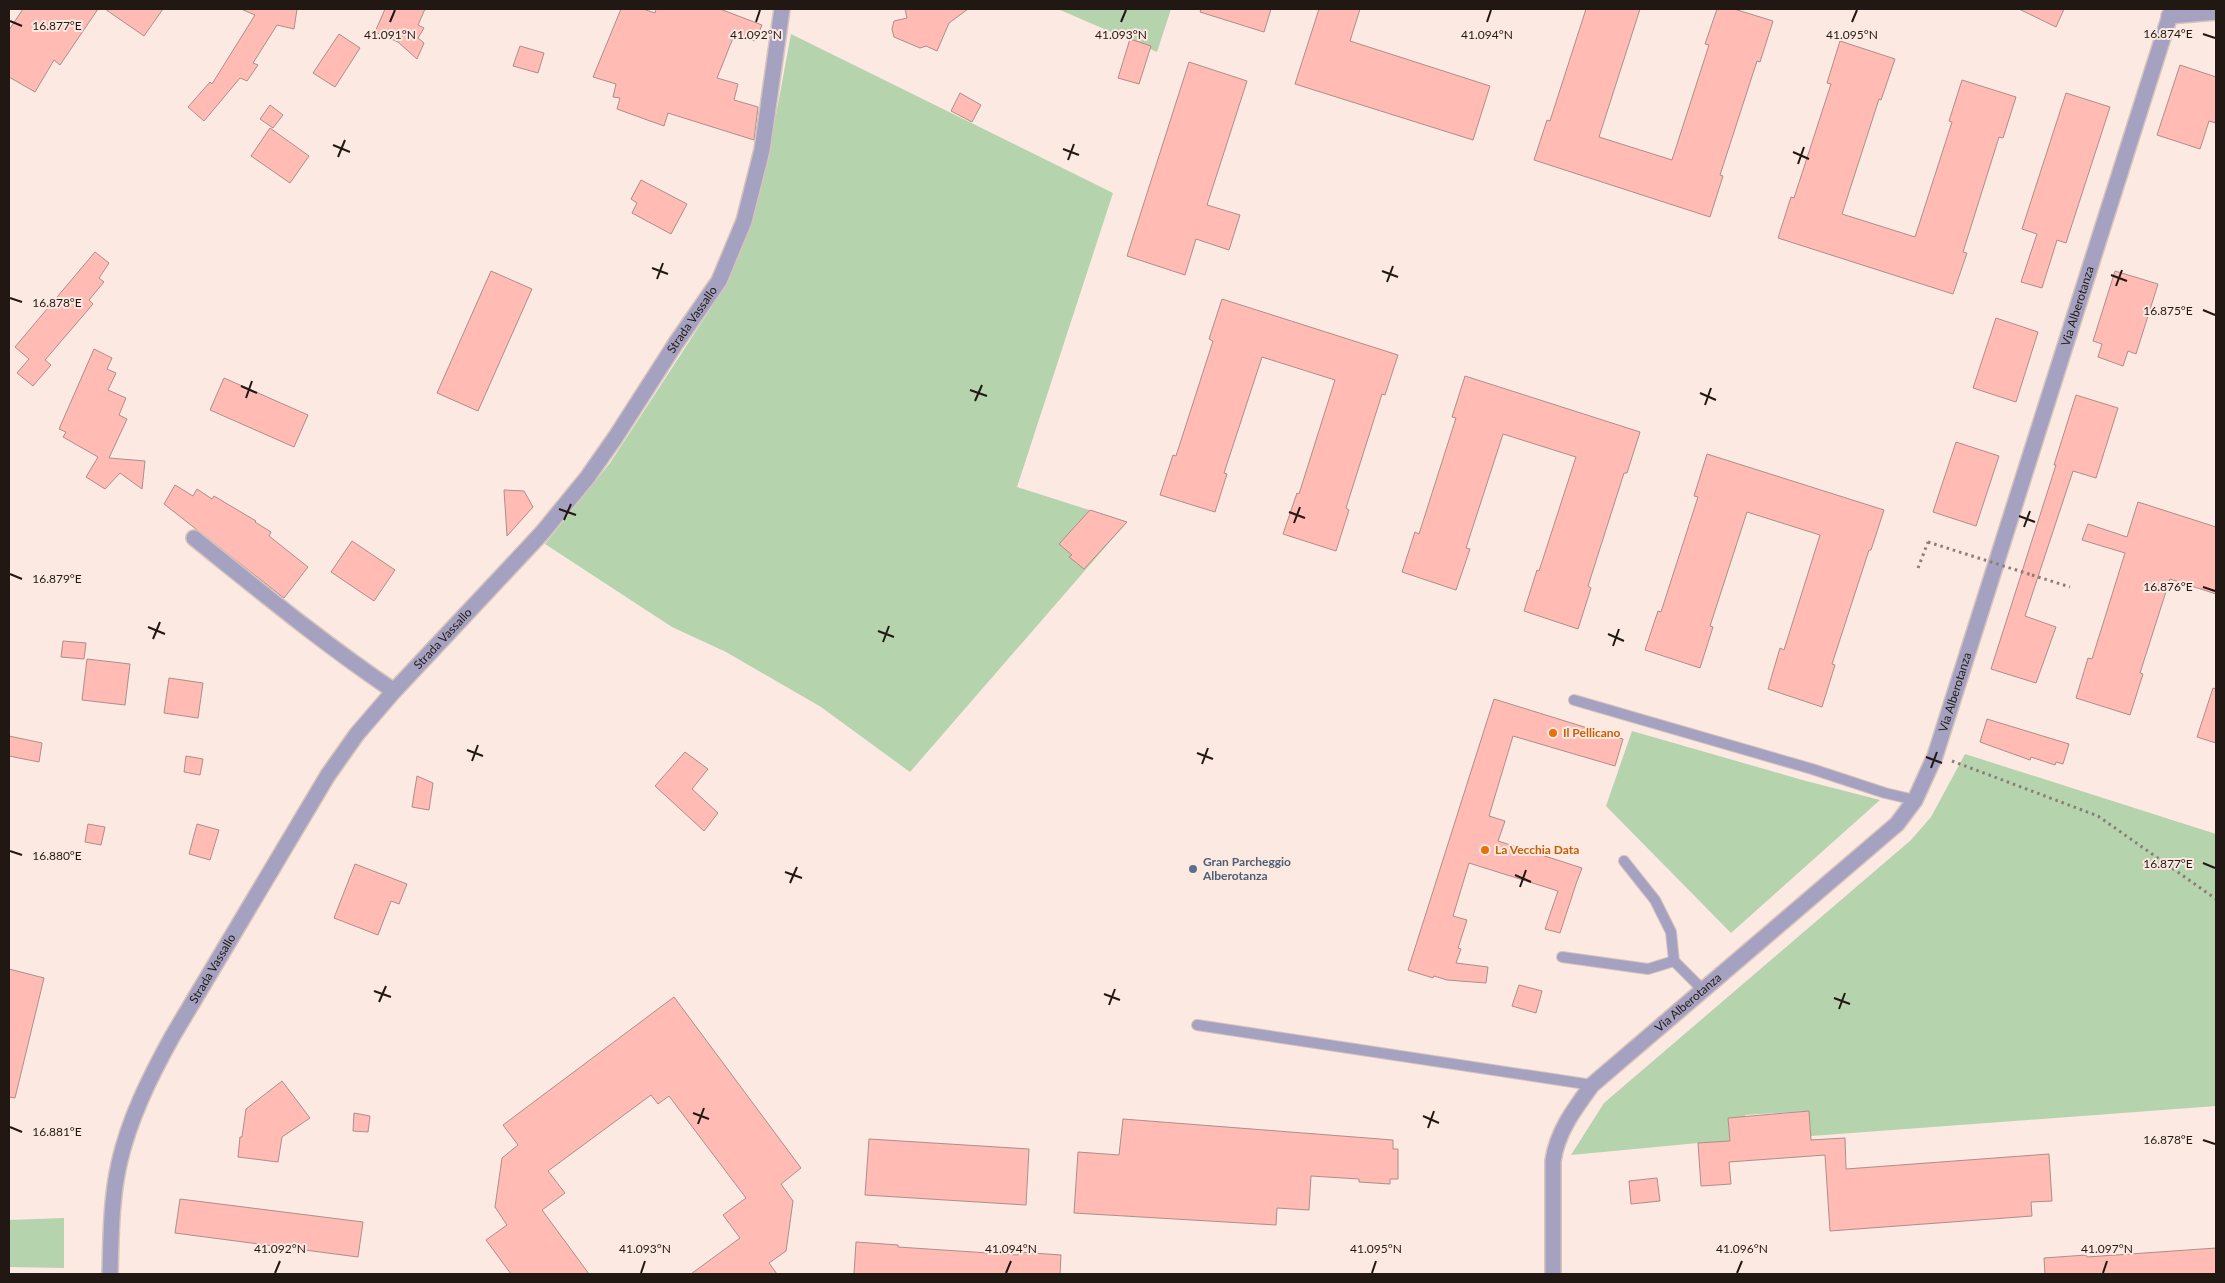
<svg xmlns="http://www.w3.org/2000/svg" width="2225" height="1283" font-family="Lato,sans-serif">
  <rect width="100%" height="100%" fill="#fce9e1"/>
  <!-- green -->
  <path fill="#b5d3ad" d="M1058 9H1171L1157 52Z
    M791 34 1113 193 1017 487 1127 522 910 772 821 707 726 652 672 627 545 544 610 463 728 282 747 233 773 131Z
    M1632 731 1806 781 1880 800 1731 933 1606 806Z
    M1965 754 2216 834V1106L1811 1136 1809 1111 1745 1115V1117L1728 1118 1730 1143H1698L1571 1155 1604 1103 1911 840 1931 817Z
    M64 1218V1268L9 1267V1220Z"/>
  <!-- building -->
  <path fill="#ffbbb4" stroke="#ad8e8a" d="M23 9H98L60 65 54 60 35 92 9 77V30Z
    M105 9H163L144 36Z
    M241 9H297L294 29 277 25 253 63 258 65 247 81 240 78 204 121 188 107 210 82 212 84 255 15Z
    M385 9H425L418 25 424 28 418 38 424 43 417 59 398 42 375 32Z
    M621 9H643L655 13 656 9H720L762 25 755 41 735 33 717 78 738 84 734 100 758 107 754 140 668 113 664 126 617 109 620 98 613 97 616 84 593 77Z
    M905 9H968L949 23 937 51 926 46 920 48 894 37 892 29 894 21 907 18Z
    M1201 9H1271L1264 32 1200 12Z
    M1319 9H1360L1350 41 1490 86 1473 140 1295 84Z
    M1586 9H1640L1599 137 1672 160 1709 45 1705 44 1717 9H1734L1773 21 1760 62 1757 61 1720 175 1723 176 1710 217 1534 160 1547 120 1550 121Z
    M2019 9H2064L2056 27Z
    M339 34 360 48 335 87 313 73Z
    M1130 39 1151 46 1139 84 1118 78Z
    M1840 41 1895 59 1881 100 1879 99 1842 214 1915 237 1952 122 1949 121 1962 80 2016 97 2003 138 1999 137 1963 252 1967 253 1953 294 1778 238 1791 197 1794 198 1831 84 1827 83Z
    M520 46 544 53 538 73 513 66Z
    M1189 62 1247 81 1207 205 1240 215 1229 250 1196 239 1185 275 1127 256Z
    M2180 65 2216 77V123L2209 121 2200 149 2157 135Z
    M960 93 981 105 972 122 951 111Z
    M2066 93 2110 107 2066 243 2057 240 2042 288 2021 282 2037 234 2022 229Z
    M270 105 283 115 273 128 260 119Z
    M270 128 309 156 290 183 251 156Z
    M641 180 687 204 671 234 632 213 637 203 631 199Z
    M95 252 109 263 99 278 104 282 89 300 93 304 45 360 51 365 33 386 17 373 29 359 15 347Z
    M491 271 532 289 478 411 437 393Z
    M2115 271 2158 284 2136 354 2128 351 2123 366 2098 357 2102 344 2093 341Z
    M1222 299 1398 355 1385 395 1382 394 1346 508 1349 510 1336 551 1283 534 1297 493 1299 494 1335 380 1262 357 1224 473 1227 474 1215 512 1160 495 1173 455 1176 456 1213 341 1209 339Z
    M1996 318 2038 332 2016 402 1973 388Z
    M94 349 112 358 107 369 116 373 108 390 126 398 119 415 127 419 109 458 145 461 142 489 120 473 105 489 86 477 98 457 63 437 66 432 59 429Z
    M1465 376 1640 432 1627 473H1624L1588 586 1591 588 1578 629 1524 611 1537 570 1539 571 1576 457 1503 434 1466 548 1470 549 1456 590 1402 572 1415 532 1419 534 1456 418 1452 417Z
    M224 378 308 415 294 447 210 410Z
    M2076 395 2118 408 2096 478 2073 471 2025 616 2056 627 2036 683 1991 669 2056 465H2054Z
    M1956 442 1999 456 1976 526 1933 512Z
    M1707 454 1884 510 1871 550H1869L1832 664 1835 665 1822 707 1768 689 1780 648 1784 650 1820 535 1747 512 1710 626 1713 627 1700 668 1645 650 1658 611 1661 612 1698 497 1694 496Z
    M175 485 193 496 197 489 212 499 214 496 256 521 255 522 271 532 269 536 308 567 284 598 164 504Z
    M504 490 524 491 533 507 507 536Z
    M2138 502 2216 527V594L2170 579 2140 673 2143 674 2130 715 2076 698 2088 658 2092 659 2125 553 2082 540 2088 524 2127 537Z
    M1090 510 1127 522 1084 569 1069 557 1072 555 1059 544Z
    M352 541 395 570 374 601 331 572Z
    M63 641 86 643 84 659 61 657Z
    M87 659 130 664 125 705 82 700Z
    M169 678 203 683 198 718 164 713Z
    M2213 688 2216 689V743L2197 737Z
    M1494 699 1623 739 1615 766 1513 736 1489 816 1505 821 1498 841 1582 868 1576 884 1560 933 1545 929 1558 891 1469 863 1453 916 1467 920 1458 948 1461 949 1456 963 1488 967 1486 983 1447 980 1434 976 1433 978 1408 970Z
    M1987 719 2069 744 2063 764 2056 762 2055 765 2031 757 2030 760 1980 742Z
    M9 736 42 743 39 762 9 756Z
    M685 752 708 769 692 789 718 813 704 831 655 786Z
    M186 756 203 759 200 775 184 772Z
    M417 776 433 783 429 810 412 807Z
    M88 824 105 827 101 845 85 842Z
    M197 824 219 830 210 860 189 854Z
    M355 864 407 884 399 904 391 901 378 935 334 918Z
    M9 969 44 978 15 1098 9 1097Z
    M1519 985 1542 991 1536 1013 1512 1006Z
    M674 997 801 1168 781 1184 793 1201 786 1251 769 1263 777 1274H691L740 1238 723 1215 746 1198 669 1096 658 1104 651 1095 548 1171 565 1193 542 1210 589 1274H511L486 1240 507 1225 495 1207 502 1158 518 1145 503 1125Z
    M282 1081 310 1118 282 1137 278 1162 238 1157 240 1137H242L246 1109Z
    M1809 1111 1811 1140 1845 1138 1846 1169 2049 1154 2052 1201 2031 1202 2032 1216 1830 1231 1825 1155 1729 1162 1731 1184 1701 1186 1698 1143 1730 1141 1728 1118Z
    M354 1113 370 1116 368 1132 353 1131Z
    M1123 1119 1393 1140V1149H1398V1179H1390V1184L1359 1182V1179L1311 1176 1309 1210 1277 1208 1276 1225 1074 1213 1078 1152 1119 1155Z
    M869 1139 1029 1149 1026 1205 865 1195Z
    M1657 1178 1660 1201 1631 1204 1629 1181Z
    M180 1199 363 1222 358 1257 175 1233Z
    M856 1242 898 1245V1247L1018 1255 1019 1252 1061 1255 1060 1274H854Z
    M2216 1248V1274H2045L2044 1258 2086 1255 2087 1257Z"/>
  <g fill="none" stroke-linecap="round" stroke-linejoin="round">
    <defs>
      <path id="lane" d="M1574 700 1812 769 1885 793 1915 800
        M1624 861 1655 900 1671 932 1674 961 1703 990
        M1562 957 1648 969 1674 961
        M1197 1025 1592 1085"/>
      <g id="street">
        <path d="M2169 16 2216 12"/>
        <path d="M194 538C260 591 324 644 394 691"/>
        <path id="s1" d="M110 1274C111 1238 111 1200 119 1164 129 1119 150 1077 172 1037L328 775 357 734 394 691 542 533 587 478 615 438 676 343 719 281 744 221 762 150 782 9"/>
        <path id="s2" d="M1553 1274V1161C1557 1132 1575 1108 1592 1085L1897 824 1915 800 1935 756 2172 9"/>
      </g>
    </defs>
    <!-- lane casing -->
    <use href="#lane" stroke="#d5c3bc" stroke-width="12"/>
    <!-- street casing -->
    <use href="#street" stroke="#d5c3bc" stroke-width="18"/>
    <!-- path -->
    <path stroke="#8b7d76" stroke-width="3" stroke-dasharray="2.5 4" stroke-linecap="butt" d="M1918 568 1928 542
      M2032 575 2070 587
      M1952 761 2098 816 2216 899"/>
    <!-- lane -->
    <use href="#lane" stroke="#a5a1c0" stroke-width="10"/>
    <!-- street -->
    <use href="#street" stroke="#a5a1c0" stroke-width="15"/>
    <!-- path-bridge -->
    <path stroke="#8b7d76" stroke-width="3" stroke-dasharray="2.5 4" stroke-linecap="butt" d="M1928 542 2032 575"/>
  </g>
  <!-- ticks -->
  <path fill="none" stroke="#221813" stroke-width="2" d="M10 21 22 26M390 22 395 10M756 22 760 10M1121 22 1126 10M1487 22 1491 10M1852 22 1857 10M2203 34 2215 38M333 145 350 152M1063 149 1079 155M1793 152 1809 159M338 157 345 140M1068 160 1074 144M1798 164 1804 147M652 268 668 274M1382 271 1398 277M2111 275 2127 281M657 279 663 263M1387 282 1393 266M2116 286 2122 270M10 298 22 302M2203 310 2215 315M241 386 257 393M970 390 987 396M1700 393 1716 400M246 398 252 381M975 401 982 385M1705 405 1711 388M559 509 576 515M1289 512 1305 518M2019 516 2035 522M564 520 571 504M1294 523 1300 507M2024 527 2030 511M10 574 22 579M2203 587 2215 591M148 627 165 634M878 631 894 637M1608 634 1624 641M153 639 160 622M883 642 889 626M1613 646 1619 629M467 750 483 756M1197 753 1213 759M1926 757 1942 763M472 761 478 745M1202 764 1208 748M1931 768 1937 752M10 851 22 855M2203 863 2215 868M785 872 802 878M1515 875 1531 882M790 883 797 867M1520 887 1526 870M374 991 391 997M1104 994 1120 1000M1834 998 1850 1004M379 1002 386 986M1109 1005 1115 989M1839 1009 1845 993M693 1113 709 1119M1423 1116 1439 1123M698 1124 704 1108M10 1127 22 1132M1428 1128 1434 1111M2203 1140 2215 1144M275 1273 280 1261M641 1273 645 1261M1006 1273 1011 1261M1372 1273 1376 1261M1737 1273 1742 1261M2103 1273 2107 1261"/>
  <!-- markers -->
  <g fill="#e8710a" stroke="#fce9e1" stroke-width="2">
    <circle cx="1553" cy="733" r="5"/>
    <circle cx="1485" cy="850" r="5"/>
  </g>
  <circle fill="#5c6f8a" stroke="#fce9e1" stroke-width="2" cx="1193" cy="869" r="5"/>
  <g text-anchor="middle" stroke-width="4" stroke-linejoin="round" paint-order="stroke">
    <!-- street labels -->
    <g font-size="12" fill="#221813" stroke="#fce9e1">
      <text dy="4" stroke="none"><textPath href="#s2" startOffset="1151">Via Alberotanza</textPath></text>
      <text dy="4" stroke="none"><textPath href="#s1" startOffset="1138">Strada Vassallo</textPath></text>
      <text dy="4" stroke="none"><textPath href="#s1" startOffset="732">Strada Vassallo</textPath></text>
      <text dy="4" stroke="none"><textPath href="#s2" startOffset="746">Via Alberotanza</textPath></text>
      <text dy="4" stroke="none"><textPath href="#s1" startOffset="328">Strada Vassallo</textPath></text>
      <text dy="4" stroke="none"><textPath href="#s2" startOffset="326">Via Alberotanza</textPath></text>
    </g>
    <!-- food labels -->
    <g font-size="12" font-weight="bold" fill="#c56008" stroke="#fce9e1" text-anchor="start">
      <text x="1563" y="737">Il Pellicano</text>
      <text x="1495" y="854">La Vecchia Data</text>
    </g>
    <!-- service labels -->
    <g font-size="12" font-weight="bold" fill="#4e5e75" stroke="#fce9e1" text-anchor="start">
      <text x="1203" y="866">Gran Parcheggio<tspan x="1203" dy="14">Alberotanza</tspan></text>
    </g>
  </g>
  <g font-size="12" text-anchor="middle" fill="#221813" stroke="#fce9e1" stroke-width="4" stroke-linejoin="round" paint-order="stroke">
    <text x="57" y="30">16.877°E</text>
    <text x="2168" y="38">16.874°E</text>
    <text x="756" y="39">41.092°N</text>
    <text x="1121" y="39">41.093°N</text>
    <text x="1487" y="39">41.094°N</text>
    <text x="390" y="39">41.091°N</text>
    <text x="1852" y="39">41.095°N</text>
    <text x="57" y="307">16.878°E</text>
    <text x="2168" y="315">16.875°E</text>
    <text x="57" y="583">16.879°E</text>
    <text x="2168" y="591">16.876°E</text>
    <text x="57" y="860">16.880°E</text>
    <text x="2168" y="868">16.877°E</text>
    <text x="57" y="1136">16.881°E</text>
    <text x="2168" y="1144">16.878°E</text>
    <text x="280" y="1253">41.092°N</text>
    <text x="645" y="1253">41.093°N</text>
    <text x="1011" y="1253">41.094°N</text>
    <text x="1376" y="1253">41.095°N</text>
    <text x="1742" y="1253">41.096°N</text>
    <text x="2107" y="1253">41.097°N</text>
  </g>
  <!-- border -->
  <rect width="2225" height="1283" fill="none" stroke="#221813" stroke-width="20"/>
</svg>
